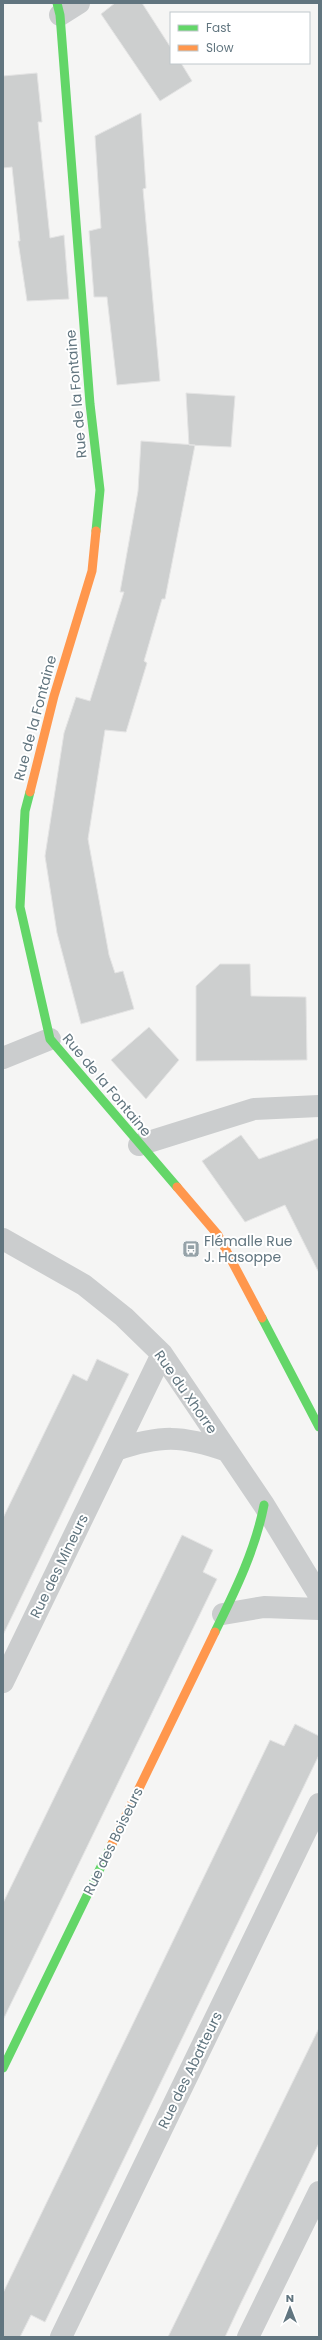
<svg xmlns="http://www.w3.org/2000/svg" width="322" height="2340" font-family="Poppins,sans-serif">
  <rect width="100%" height="100%" fill="#f5f5f4"/>
  <!-- building -->
  <path fill="#cdcfcf" stroke="#e4e4e4" d="M115 3H142L171 48V63H181L192 81 160 101 101 14Z
    M37 73 42 122H38L50 238 64 235 69 299 27 301 18 241H20L12 167 3 168V76Z
    M141 113 146 188 143 189 160 381 117 385 107 297H94L89 231 101 228 95 136Z
    M186 393 235 396 231 447 189 445Z
    M141 441 195 445 165 599H162L144 661 147 663 126 732 105 730 88 839 109 955 115 973 123 971 134 1009 81 1024 57 933 45 856 64 733 76 697 90 701 124 592H120L138 491Z
    M220 964H250L251 996 306 997 307 1060 196 1061V986Z
    M149 1027 179 1060 146 1099 111 1060Z
    M241 1135 259 1159 319 1138V1273L285 1205 245 1222 202 1161Z
    M97 1359 129 1374 3 1635V1518L73 1374 87 1381Z
    M182 1535 213 1550 203 1572 217 1579 3 2020V1903Z
    M295 1724 319 1736V1755L45 2322 31 2315 20 2337H3V2293L270 1740 284 1746Z
    M319 2028V2143L239 2307 225 2337H168Z"/>
  <g fill="none" stroke-linecap="round" stroke-linejoin="round">
    <!-- street -->
    <path stroke="#cbcdce" stroke-width="22" d="M60 15 79 3
      M3 1058 50 1039
      M139 1145 254 1109 319 1106
      M3 1239 84 1285 124 1317 162 1354 264 1505 319 1595
      M116 1450C160 1435 182 1435 227 1451
      M223 1614 264 1607 319 1609
      M3 1682 162 1354
      M61 2337 319 1804
      M248 2337 319 2192"/>
    <!-- fast -->
    <path stroke="#63d668" stroke-width="9" d="M57 3 60 15 90 404 100 490 96 531
      M30 792 25 811 20 907 50 1039 177 1187
      M262 1318 319 1427
      M215 1632C235 1591 255 1551 264 1505
      M3 2068 112 1844"/>
    <!-- slow -->
    <path stroke="#ff974d" stroke-width="9" d="M30 792 54 696 92 571 96 531
      M177 1187 218 1235 262 1318
      M112 1844 215 1632"/>
  </g>
  <!-- icons -->
  <defs>
    <symbol id="bus-square" viewBox="-11 -11 22 22"><rect x="-9" y="-9" width="18" height="18" rx="4" fill="#95a2a8" stroke="#fff"/><path d="M-5-6H5V4H4V6H2V4H-2V6H-4V4H-5ZM-3.5-4V0h7V-4ZM-3.5 1.2v1.5H-2V1.2ZM2 1.2v1.5H3.5V1.2Z" fill="#fff"/></symbol>
  </defs>
  <g fill-rule="evenodd">
    <use href="#bus-square" x="181" y="1239" width="20" height="20"/>
  </g>
  <g text-anchor="middle" stroke-width="4" stroke-linejoin="round" paint-order="stroke">
    <!-- street labels -->
    <g font-size="14" fill="#61757f" stroke="#fff">
      <text transform="translate(76 394) rotate(-95)" y="5">Rue de la Fontaine</text>
      <text transform="translate(35 718) rotate(-75)" y="5">Rue de la Fontaine</text>
      <text transform="translate(107 1085) rotate(50)" y="5">Rue de la Fontaine</text>
      <text transform="translate(186 1392) rotate(55)" y="5">Rue du Xhorre</text>
      <text transform="translate(59 1566) rotate(-64)" y="5">Rue des Mineurs</text>
      <text transform="translate(113 1841) rotate(-64)" y="5">Rue des Boiseurs</text>
      <text transform="translate(190 2070) rotate(-64)" y="5">Rue des Abatteurs</text>
    </g>
    <!-- poi labels -->
    <g font-size="14" fill="#61757f" stroke="#fff" text-anchor="start">
      <text x="204" y="1246">Flémalle Rue<tspan x="204" dy="16">J. Hasoppe</tspan></text>
    </g>
  </g>
  <!-- border -->
  <rect width="322" height="2340" fill="none" stroke="#61757f" stroke-width="8"/>
  <!-- legend -->
  <rect x="170" y="12" width="140" height="52" fill="#ffffff" stroke="#c0c8cc"/>
  <rect x="178" y="25" width="20" height="6" fill="#63d668" stroke="#c0c8cc"/>
  <text x="206" y="32" font-size="12" fill="#61757f">Fast</text>
  <rect x="178" y="45" width="20" height="6" fill="#ff974d" stroke="#c0c8cc"/>
  <text x="206" y="52" font-size="12" fill="#61757f">Slow</text>
  <!-- north arrow -->
  <g transform="translate(290 2308)" stroke="#ffffff" stroke-width="3" paint-order="stroke">
  <path d="M0-3L7 15L0 10L-7 15Z" fill="#61757f"/>
  <text y="-6" font-size="11" font-weight="bold" text-anchor="middle" fill="#61757f">N</text>
  </g>
</svg>
